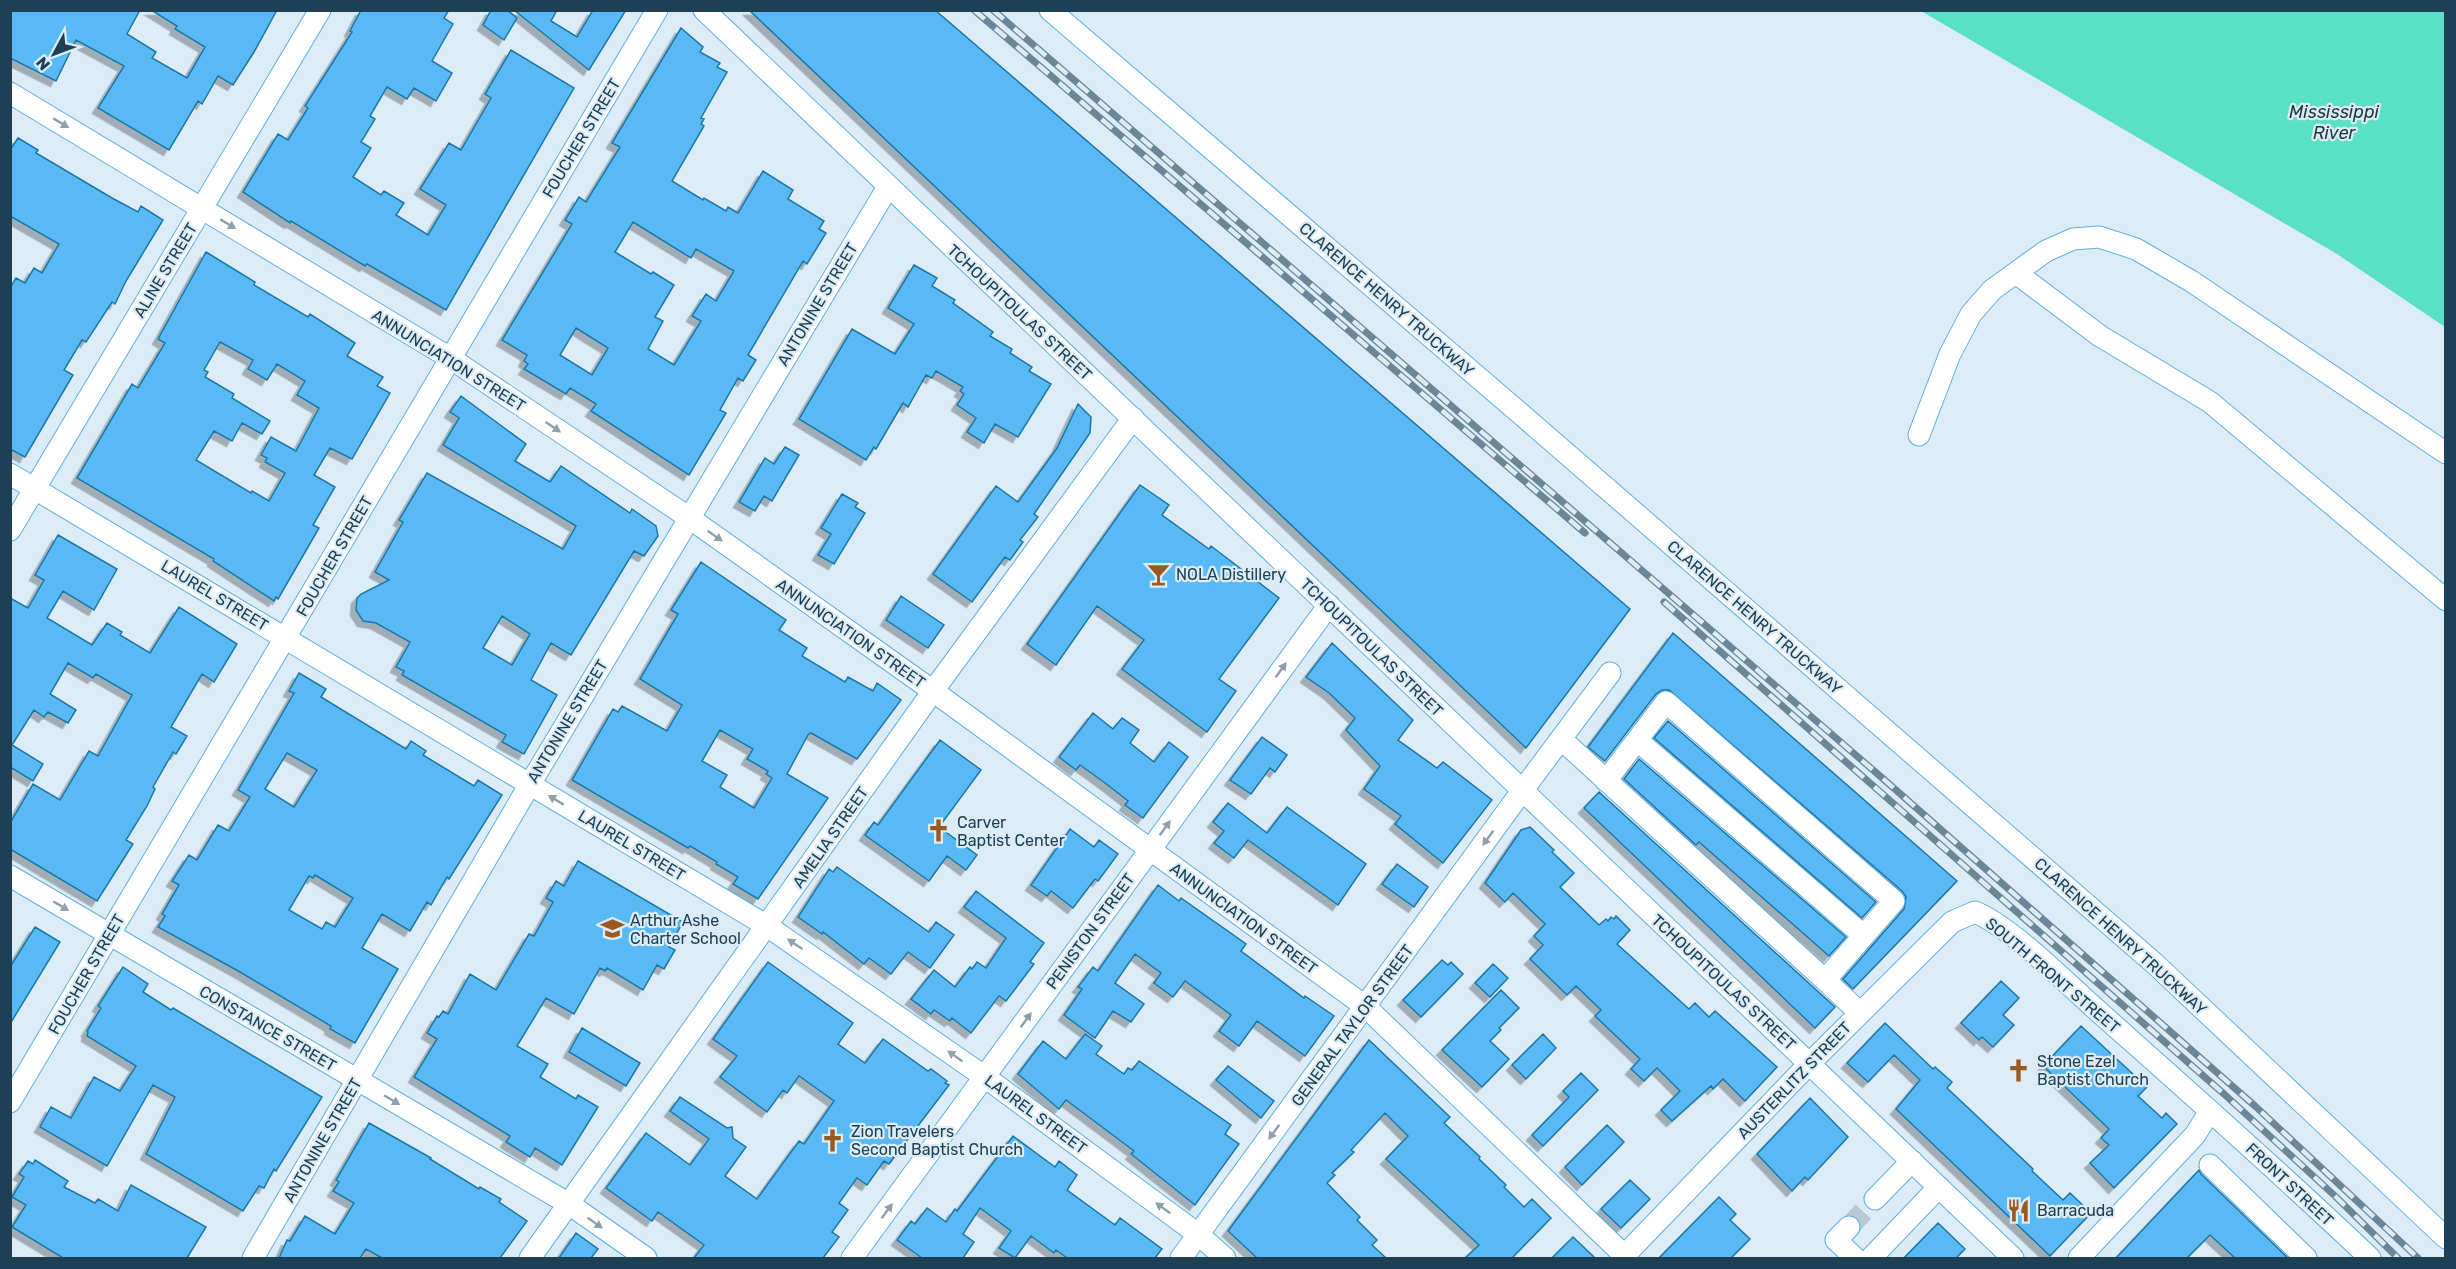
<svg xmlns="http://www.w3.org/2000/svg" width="2456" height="1269" font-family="Rubik,sans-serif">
  <defs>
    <filter id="shadow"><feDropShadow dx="-5.5" dy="5.5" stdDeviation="0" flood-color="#0004"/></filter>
  </defs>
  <rect width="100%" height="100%" fill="#dcecf6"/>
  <!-- water -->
  <path fill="#59e0c6" d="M1921 11H2445V327L2337 254Z"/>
  <!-- building -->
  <path fill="#59b9f4" stroke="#1d76a6" stroke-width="1.5" fill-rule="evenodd" filter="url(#shadow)" d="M10 10H140L127 34 156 52 152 58 187 78 205 47 175 29 177 26 151 10H277L254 52 233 85 218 76 202 104 198 101 169 150 98 108 124 66 76 40 56 81 10 58Z
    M361 10H449L444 18 453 24 432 61 452 73 436 101 414 88 407 99 387 87 370 116 375 119 361 142 371 148 353 177 381 195 384 191 404 203 396 215 428 235 446 205 420 189 449 143 461 150 491 98 485 94 511 50 574 88 446 310 367 264 365 266 291 221 290 223 243 192 278 134 288 140 308 108 305 106 352 32 350 31Z
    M491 10H507L517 18 504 40 483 25Z
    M514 10H557L551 21 577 37 593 10H626L589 70Z
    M749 10H935L1630 609 1526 748Z
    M681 28 703 47 700 52 720 63 717 67 727 72 701 118 704 119 701 124 704 126 672 181 703 200 704 198 726 211 728 207 738 213 763 171 793 190 788 199 824 221 819 229 826 233 807 264 803 261 748 355 756 360 743 381 738 378 720 410 726 413 689 475 591 411 596 404 570 388 566 394 524 369 528 364 524 361 527 355 502 340 572 224 565 220 579 197 586 202 620 147 612 143ZM633 222 691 258 696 249 734 271 716 301 706 294 692 316 701 321 674 365 648 349 663 321 655 317 674 285 653 272 651 274 615 252ZM576 328 608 348 592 375 560 355Z
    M18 138 38 150 36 153 112 198 138 212 141 206 163 220 126 281 115 304 112 302 86 342 82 340 64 370 73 375 25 457 10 449V288L16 278 25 283 34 268 42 273 59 244 10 216V150Z
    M206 252 255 282 254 285 308 317 310 314 355 343 347 356 383 377 377 386 390 393 352 459 330 448 314 475 335 487 313 525 319 528 278 599 276 597 274 601 213 561 214 559 77 478 132 384 138 388 165 343 158 339ZM220 342 253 360 248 369 267 380 277 364 305 381 297 395 319 408 296 451 271 437 261 455 267 458 265 462 285 473 269 501 252 491 251 493 196 460 214 431 232 441 242 423 262 434 270 421 232 398 234 394 205 377 208 372 204 370Z
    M914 265 937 278 932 286 955 300 953 303 993 332 990 336 1012 349 1010 353 1032 367 1029 371 1051 384 1018 437 995 424 984 443 967 432 976 418 957 405 964 394 960 391 963 387 936 371 932 378 926 375 908 407 903 403 876 449 874 447 866 460 799 419 852 329 895 354 914 324 888 308Z
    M461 396 526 444 515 461 550 482 561 466 630 513 632 509 656 526 658 536 644 556 634 551 571 655 551 643 531 680 557 695 524 754 502 742 506 735 402 675 404 671 396 667 410 642 376 623 363 621 356 610 357 598 361 594 389 580 375 572 403 522 399 520 427 473 563 549 576 526 443 445 459 418 450 412ZM502 616 530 634 512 665 483 648Z
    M1078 404 1091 417 1090 433 1034 514 1038 517 1020 540 1023 542 1010 560 1005 557 972 602 933 574 996 486 1018 502 1057 448Z
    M785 447 799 455 772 501 764 496 755 511 739 502 765 458 774 464Z
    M1140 485 1169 505 1162 515 1209 549 1211 546 1279 598 1219 679 1236 691 1207 732 1122 669 1144 640 1097 606 1056 665 1027 644Z
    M842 494 858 503 855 507 865 513 834 564 818 555 831 534 821 528Z
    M58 535 117 569 94 610 63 591 47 618 92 645 107 623 122 632 120 635 150 653 179 607 237 644 214 682 202 674 171 727 187 736 176 754 173 752 153 787 155 789 147 806 126 840 133 844 97 901 10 849V823L33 784 60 800 89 751 98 756 132 695 96 674 93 678 68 663 50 694 76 710 68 723 48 712 44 717 34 710 12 745 43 764 33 781 10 767V598L28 608 44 580 35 575Z
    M701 562 786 620 779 630 807 648 802 656 845 682 848 677 873 691 877 683 901 700 857 759 811 733 808 735 787 774 828 798 758 899 733 884 738 877 716 864 717 862 690 846 688 848 572 780 613 709 618 712 622 706 667 731 682 705 640 679 678 614 671 610ZM720 730 753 749 747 759 768 771 766 774 772 778 754 808 720 787 727 775 702 761Z
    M901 596 944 625 928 648 886 620Z
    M1673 633 1957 881 1853 989 1843 979 1904 909 1906 897 1902 891 1669 690H1662L1656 694 1605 761 1588 747Z
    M1332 643 1413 720 1398 740 1437 768 1443 762 1492 800 1443 863 1395 824 1401 816 1364 789 1380 766 1346 730 1355 718 1329 693 1306 677Z
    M299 673 326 689 321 697 406 749 411 741 426 751 423 755 474 786 478 780 502 795 449 879 447 877 431 905 427 902 410 931 382 914 362 948 398 969 355 1043 330 1029 331 1026 240 972 158 927 165 916 162 914 179 885 172 881 189 855 197 860 218 825 229 831 250 797 238 790 294 693 289 691ZM287 753 317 770 294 807 265 789ZM315 875 353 898 335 927 326 922 322 929 289 910 309 876 313 878Z
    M1093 713 1113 729 1122 718 1139 730 1130 743 1154 762 1169 742 1188 757 1143 818 1125 805 1128 801 1105 783 1080 765 1076 770 1059 757Z
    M1668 721 1876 902 1862 918 1654 738Z
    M1262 737 1287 755 1275 772 1270 768 1251 794 1230 780Z
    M940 740 981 770 939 827 977 855 966 870 947 856 929 881 865 835 874 822 878 825Z
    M1639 759 1846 937 1829 956 1699 842 1696 845 1624 779Z
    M1599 792 1835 1007 1815 1028 1584 808Z
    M1228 803 1267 833 1287 807 1366 864 1338 905 1248 840 1234 858 1214 843 1224 831 1213 822Z
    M1530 827 1554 850 1552 852 1574 873 1560 887 1599 925 1606 919 1608 921 1611 917 1614 919 1616 916 1630 930 1617 944 1689 1009 1695 1003 1709 1017 1715 1011 1777 1067 1745 1101 1723 1079 1713 1089 1711 1086 1672 1121 1661 1110 1680 1091 1657 1068 1644 1081 1631 1069 1640 1059 1595 1016 1601 1010 1576 986 1567 995 1530 959 1543 945 1534 936 1545 924 1513 893 1505 902 1485 883 1521 830Z
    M1070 829 1094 847 1099 840 1118 854 1098 881 1095 879 1073 908 1051 891 1047 896 1031 885Z
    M578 861 683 922 669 947 675 950 664 969 657 965 643 990 607 968 605 971 600 968 574 1014 546 998 517 1046 548 1064 540 1077 576 1099 578 1095 598 1107 562 1165 535 1148 530 1157 506 1142 510 1136 414 1077 437 1039 427 1033 437 1016 439 1017 443 1011 448 1014 470 974 496 990 529 934 534 936 553 902 546 898 556 881 564 886Z
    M1397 864 1428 887 1414 907 1382 884Z
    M837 867 929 932 936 922 954 935 930 968 908 952 891 974 869 958 864 964 823 932 822 934 798 917 829 869 833 872Z
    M1158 885 1179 901 1181 898 1246 944 1241 951 1304 998 1305 996 1334 1016 1305 1056 1257 1021 1239 1046 1219 1031 1231 1015 1185 981 1173 997 1154 983 1161 973 1135 954 1115 983 1144 1004 1131 1022 1113 1011 1095 1038 1064 1015 1082 989 1078 987 1093 967 1098 971Z
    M976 891 1044 943 1030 962 1034 964 1006 1001 999 996 971 1033 952 1018 950 1021 934 1010 931 1014 911 999 934 970 955 987 970 967 972 969 977 962 986 968 1006 938 964 907Z
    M35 927 60 942 10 1024V967Z
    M1442 960 1448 965 1451 962 1463 974 1421 1017 1403 1000Z
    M768 962 853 1023 838 1044 865 1063 883 1039 928 1071 931 1069 947 1081 945 1083 949 1085 889 1164 884 1161 867 1185 857 1178 839 1203 848 1210 832 1232 839 1237 823 1258H694L704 1245 658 1212 652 1221 606 1188 646 1133 690 1165 709 1139 670 1111 680 1097 727 1128 732 1127 733 1138 746 1147 725 1176 757 1199 799 1141 804 1144 834 1101 799 1076 787 1093 783 1090 767 1112 720 1077 737 1056 713 1039Z
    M1493 964 1508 978 1490 997 1475 983Z
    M123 967 148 984 143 992 171 1010 173 1008 322 1097 276 1171 274 1169 264 1188 259 1186 243 1211 146 1154 175 1097 153 1085 107 1166 40 1127 51 1107 71 1118 94 1077 120 1091 136 1066 87 1036 88 1032 87 1031 101 1008 98 1006Z
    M2001 981 2019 998 2003 1015 2014 1025 1993 1047 1982 1037 1979 1040 1961 1023Z
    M1501 990 1519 1008 1499 1028 1501 1030 1490 1041 1509 1059 1482 1087 1442 1050Z
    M1885 1023 1933 1069 1935 1067 1952 1082 1947 1088 2033 1169 2032 1171 2063 1200 2070 1193 2091 1213 2050 1256 1896 1109 1920 1080 1894 1055 1868 1082 1847 1063Z
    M2081 1026 2147 1087 2138 1096 2162 1118 2166 1113 2177 1124 2114 1188 2090 1163 2109 1145 2101 1138 2109 1129 2043 1066Z
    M582 1028 640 1063 626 1086 569 1052Z
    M1085 1034 1102 1046 1096 1054 1124 1074 1128 1068 1132 1070 1139 1061 1231 1125 1225 1134 1239 1144 1195 1205 1131 1154 1134 1151 1066 1100 1059 1109 1018 1074 1043 1041 1066 1059Z
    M1543 1034 1556 1048 1526 1079 1512 1065Z
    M1369 1040 1450 1117 1444 1123 1480 1157 1479 1159 1506 1185 1504 1187 1524 1207 1532 1199 1551 1218 1512 1258H1465L1479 1245 1386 1159 1408 1136 1385 1113 1351 1150 1354 1152 1332 1173 1335 1175 1327 1183 1360 1217 1357 1220 1377 1240 1372 1245 1386 1258H1257L1228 1231Z
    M1228 1066 1274 1101 1261 1118 1216 1080Z
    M1581 1073 1598 1090 1543 1146 1532 1135 1569 1097 1563 1091Z
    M1810 1098 1848 1137 1808 1180 1805 1177 1792 1191 1757 1154Z
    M369 1123 431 1158 430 1159 479 1189 480 1187 501 1199 499 1202 527 1221 500 1258H382L366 1249 360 1258H279L287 1240 290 1241 305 1216 335 1234 354 1203 333 1191 339 1182 336 1180Z
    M1607 1125 1624 1142 1582 1185 1565 1167Z
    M1013 1136 1055 1167 1059 1161 1077 1175 1067 1190 1115 1225 1120 1218 1162 1249 1155 1258H1067L1056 1250 1054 1253 1031 1236 1015 1258 999 1248 1011 1231 980 1208 963 1234 974 1242 963 1258H922L897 1240 911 1221 915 1224 927 1208 946 1222 955 1209 957 1211Z
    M35 1160 68 1181 64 1187 95 1203 98 1199 118 1211 131 1185 206 1227 187 1258H63L12 1227 26 1205 12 1197 24 1177 19 1174 28 1161 33 1164Z
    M2199 1170 2201 1174 2288 1258H2235L2210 1235 2187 1258H2116Z
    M1630 1180 1650 1199 1621 1228 1601 1209Z
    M1719 1197 1736 1214 1730 1220 1750 1239 1731 1258H1659Z
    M1938 1223 1965 1249 1956 1258H1904Z
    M576 1233 598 1249 591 1258H559Z
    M1573 1237 1595 1258H1552Z"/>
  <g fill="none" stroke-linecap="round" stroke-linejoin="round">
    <!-- minor-tunnel -->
    <path stroke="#b6cad6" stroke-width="21" stroke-dasharray="21 10" stroke-linecap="butt" d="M1849 1227 1875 1199"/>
    <defs>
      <path id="minor" d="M704 10 2013 1258
        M1050 10 1522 415 2154 963 2446 1238
        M10 93 450 358 688 517 933 691 1366 1007 1627 1258
        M2016 273 2100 336 2210 402 2446 600
        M1919 435 1950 354 1971 314 1992 290 2046 251 2073 239 2099 237 2136 249 2191 281 2446 453
        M10 474 767 926 985 1077 1199 1235 1225 1258
        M10 530 320 10
        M1561 739 1825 980 1894 901 1666 702 1606 781
        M1637 740 1864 936
        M10 876 569 1204 646 1258
        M1825 980 1860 1013
        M10 1102 657 10
        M2210 1165 2306 1258
        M1875 1199 1912 1161
        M1849 1227 1836 1240 1855 1258
        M253 1258 530 784 888 187
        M530 1258 933 691 1133 418
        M852 1258 1329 605
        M1181 1258 1522 791 1610 673
        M1622 1258 1810 1063 1952 922 1975 912C2014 929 2066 983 2099 1012 2190 1093 2282 1174 2370 1258
        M1871 1258 1939 1187
        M2079 1258 2195 1135 2210 1111"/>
    </defs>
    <!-- minor casing -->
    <use href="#minor" stroke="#5eb0e2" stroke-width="23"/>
    <!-- minor -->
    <use href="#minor" stroke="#fff" stroke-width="21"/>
    <defs>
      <path id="rail" d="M974 10 1585 533
        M993 10 1880 776 2255 1106 2418 1258
        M1664 602 2224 1094 2335 1196 2398 1258"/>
    </defs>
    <!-- rail casing -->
    <use href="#rail" stroke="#6b8696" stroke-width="7"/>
    <!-- rail -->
    <use href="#rail" stroke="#dcecf6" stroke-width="4.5" stroke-dasharray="14" stroke-linecap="butt"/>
  </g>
  <!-- one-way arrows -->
  <defs><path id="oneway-solid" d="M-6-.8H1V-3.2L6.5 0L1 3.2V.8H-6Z" transform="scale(1.5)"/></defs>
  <g fill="#8ea0aa">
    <use href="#oneway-solid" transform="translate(61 123) rotate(31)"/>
    <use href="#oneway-solid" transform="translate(228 224) rotate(31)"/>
    <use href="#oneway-solid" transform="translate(553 427) rotate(34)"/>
    <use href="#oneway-solid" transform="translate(715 536) rotate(35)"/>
    <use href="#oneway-solid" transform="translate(1281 670) rotate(-54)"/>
    <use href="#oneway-solid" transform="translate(556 800) rotate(-149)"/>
    <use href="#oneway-solid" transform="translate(1165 828) rotate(-54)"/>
    <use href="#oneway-solid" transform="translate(1488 838) rotate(126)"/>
    <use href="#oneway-solid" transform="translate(61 906) rotate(31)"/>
    <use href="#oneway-solid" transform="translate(795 944) rotate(-146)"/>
    <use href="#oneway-solid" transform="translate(1026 1020) rotate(-54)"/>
    <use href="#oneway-solid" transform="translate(955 1056) rotate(-145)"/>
    <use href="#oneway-solid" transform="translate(392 1100) rotate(30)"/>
    <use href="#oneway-solid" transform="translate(1274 1132) rotate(126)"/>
    <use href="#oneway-solid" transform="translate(1163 1208) rotate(-144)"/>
    <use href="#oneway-solid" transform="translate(887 1211) rotate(-54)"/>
    <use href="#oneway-solid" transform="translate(595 1223) rotate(35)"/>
  </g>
  <!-- icons -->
  <defs>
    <symbol id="bar-bare" viewBox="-9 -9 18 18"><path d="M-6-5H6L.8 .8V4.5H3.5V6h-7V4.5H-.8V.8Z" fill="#995a22" stroke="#dcecf6" stroke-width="2.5" paint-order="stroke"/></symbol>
    <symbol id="church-bare" viewBox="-9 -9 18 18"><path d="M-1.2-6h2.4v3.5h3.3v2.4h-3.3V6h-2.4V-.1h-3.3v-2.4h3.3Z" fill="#995a22" stroke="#dcecf6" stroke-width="2.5" paint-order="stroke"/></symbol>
    <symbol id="school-bare" viewBox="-9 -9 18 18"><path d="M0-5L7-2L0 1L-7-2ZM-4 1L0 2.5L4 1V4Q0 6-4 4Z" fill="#995a22" stroke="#dcecf6" stroke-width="2.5" paint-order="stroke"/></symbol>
    <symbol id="restaurant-bare" viewBox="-9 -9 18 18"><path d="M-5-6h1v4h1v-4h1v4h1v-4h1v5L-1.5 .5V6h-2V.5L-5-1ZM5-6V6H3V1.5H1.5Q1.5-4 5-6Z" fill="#995a22" stroke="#dcecf6" stroke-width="2.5" paint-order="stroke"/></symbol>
  </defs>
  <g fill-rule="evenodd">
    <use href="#bar-bare" x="1142" y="558" width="33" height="33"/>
    <use href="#church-bare" x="922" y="814" width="33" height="33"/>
    <use href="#school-bare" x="596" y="912" width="33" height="33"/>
    <use href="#church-bare" x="2002" y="1054" width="33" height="33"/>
    <use href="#church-bare" x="816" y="1124" width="33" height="33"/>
    <use href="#restaurant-bare" x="2002" y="1194" width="33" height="33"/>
  </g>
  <g text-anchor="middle" stroke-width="4.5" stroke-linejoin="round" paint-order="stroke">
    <!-- street labels -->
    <g font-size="16" fill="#1e4055" stroke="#dcecf6">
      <text transform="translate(581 138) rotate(-59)" y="6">FOUCHER STREET</text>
      <text transform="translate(165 270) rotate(-59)" y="6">ALINE STREET</text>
      <text transform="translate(1387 299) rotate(41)" y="6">CLARENCE HENRY TRUCKWAY</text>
      <text transform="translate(817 304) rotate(-59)" y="6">ANTONINE STREET</text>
      <text transform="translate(1020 312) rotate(43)" y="6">TCHOUPITOULAS STREET</text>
      <text transform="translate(449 360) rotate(32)" y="6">ANNUNCIATION STREET</text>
      <text transform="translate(334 556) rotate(-60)" y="6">FOUCHER STREET</text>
      <text transform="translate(215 595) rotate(31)" y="6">LAUREL STREET</text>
      <text transform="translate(1755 617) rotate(41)" y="6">CLARENCE HENRY TRUCKWAY</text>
      <text transform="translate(851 633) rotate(35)" y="6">ANNUNCIATION STREET</text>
      <text transform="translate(1372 647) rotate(44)" y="6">TCHOUPITOULAS STREET</text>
      <text transform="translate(567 721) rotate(-59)" y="6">ANTONINE STREET</text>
      <text transform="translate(830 837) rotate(-55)" y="6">AMELIA STREET</text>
      <text transform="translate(632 845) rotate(31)" y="6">LAUREL STREET</text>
      <text transform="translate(1244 918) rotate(36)" y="6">ANNUNCIATION STREET</text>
      <text transform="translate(1090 931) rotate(-54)" y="6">PENISTON STREET</text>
      <text transform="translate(2121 936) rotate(42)" y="6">CLARENCE HENRY TRUCKWAY</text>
      <text transform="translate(86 974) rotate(-60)" y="6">FOUCHER STREET</text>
      <text transform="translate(2053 975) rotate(40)" y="6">SOUTH FRONT STREET</text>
      <text transform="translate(1724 982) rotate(43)" y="6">TCHOUPITOULAS STREET</text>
      <text transform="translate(1352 1025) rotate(-54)" y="6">GENERAL TAYLOR STREET</text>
      <text transform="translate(268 1028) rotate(30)" y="6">CONSTANCE STREET</text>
      <text transform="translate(1794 1080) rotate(-46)" y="6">AUSTERLITZ STREET</text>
      <text transform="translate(1036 1114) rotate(36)" y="6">LAUREL STREET</text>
      <text transform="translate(322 1140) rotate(-60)" y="6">ANTONINE STREET</text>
      <text transform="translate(2290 1184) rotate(43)" y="6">FRONT STREET</text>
    </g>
    <!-- poi labels -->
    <g font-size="16" fill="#1e4055" stroke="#dcecf6" text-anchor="start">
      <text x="1176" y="580">NOLA Distillery</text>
      <text x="957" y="828">Carver<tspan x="957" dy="18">Baptist Center</tspan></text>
      <text x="630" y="926">Arthur Ashe<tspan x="630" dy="18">Charter School</tspan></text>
      <text x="2037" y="1067">Stone Ezel<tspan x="2037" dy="18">Baptist Church</tspan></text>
      <text x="851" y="1137">Zion Travelers<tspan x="851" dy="18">Second Baptist Church</tspan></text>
      <text x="2037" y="1216">Barracuda</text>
    </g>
    <!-- water labels -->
    <g font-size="18" font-style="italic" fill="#1d3a34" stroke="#dcecf6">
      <text x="2334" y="118">Mississippi<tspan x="2334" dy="21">River</tspan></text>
    </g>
  </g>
  <!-- border -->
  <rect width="2456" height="1269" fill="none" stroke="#1e4055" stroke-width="24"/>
  <!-- north arrow -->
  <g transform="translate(54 54) rotate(229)" stroke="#dcecf6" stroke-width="4.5" paint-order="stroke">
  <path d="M0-4.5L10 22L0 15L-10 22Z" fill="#1e4055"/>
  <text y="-9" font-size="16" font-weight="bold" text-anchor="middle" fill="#1e4055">N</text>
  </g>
</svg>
